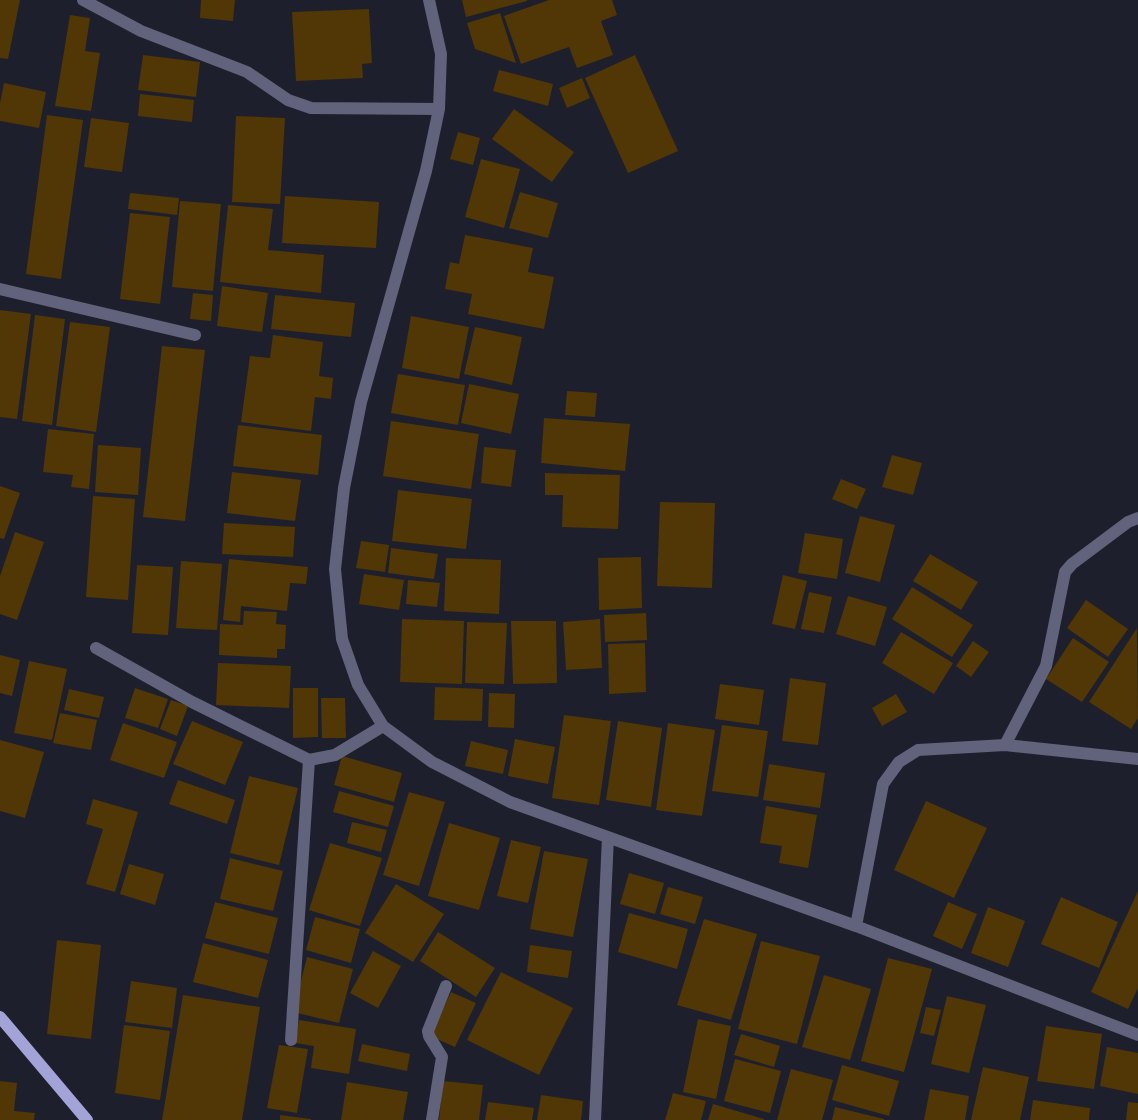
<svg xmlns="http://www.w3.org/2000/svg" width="1138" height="1120" font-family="Lato,sans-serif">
  <rect width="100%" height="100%" fill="#1e1f2c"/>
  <!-- building -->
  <path fill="#513606" d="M0 0H20L8 59 0 58Z
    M201 0H235L233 21 200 18Z
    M462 0H527V1L466 17Z
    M549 0H612L617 15 601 21 613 55 577 68 569 47 521 64 504 16Z
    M369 9 372 63 362 64 363 78 296 81 292 12Z
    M500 13 516 63 475 49 467 23Z
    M70 15 90 18 85 51 100 53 91 111 55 106Z
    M143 55 200 62 196 97 138 90Z
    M635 55 678 151 628 173 585 78Z
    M499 70 553 84 548 106 493 91Z
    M582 78 590 98 567 108 559 88Z
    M4 83 46 92 39 128 0 121V103Z
    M140 94 194 100 192 122 138 116Z
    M514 109 574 152 552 182 492 139Z
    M47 115 83 120 61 279 26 274Z
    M236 116 285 118 280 204 232 202Z
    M91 118 129 123 122 172 84 167Z
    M458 132 480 138 473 165 450 159Z
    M481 159 520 169 504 228 465 217Z
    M520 192 558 203 548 238 509 228Z
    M130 193 179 198 177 215 128 209Z
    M285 196 379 202 376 248 282 243Z
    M180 201 221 204 213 291 172 287Z
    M228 205 273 209 268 250 324 255 321 293 220 282Z
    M130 213 170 217 160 304 120 299Z
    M465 235 533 248 528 272 554 277 544 329 468 314 472 294 445 289 450 262 459 264Z
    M222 286 268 293 262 332 217 326Z
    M193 293 213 295 211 321 190 319Z
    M275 295 355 303 351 337 271 329Z
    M0 310 31 314 17 419 0 417Z
    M35 315 65 319 52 425 22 421Z
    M411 316 469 327 459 379 402 368Z
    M70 322 110 327 96 432 56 426Z
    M475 327 522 337 512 385 464 374Z
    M273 335 323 342 319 376 333 378 331 399 315 397 311 431 241 422 250 356 270 358Z
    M162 346 205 350 185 521 143 517Z
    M398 374 465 385 458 425 391 413Z
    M469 384 519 394 511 434 461 423Z
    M567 391 597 393 595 417 565 415Z
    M544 418 630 424 625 471 541 463Z
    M391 421 479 434 471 489 383 476Z
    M238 425 322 435 318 475 233 466Z
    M48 429 94 434 89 489 71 487 73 475 43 472Z
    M98 445 141 448 138 495 95 492Z
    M484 447 516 450 511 487 481 483Z
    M892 455 922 463 913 495 882 487Z
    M232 472 301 480 295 521 227 513Z
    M545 473 620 475 618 529 562 527 563 495H545Z
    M841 479 866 489 857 509 832 499Z
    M0 486 20 493 4 539 0 538Z
    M398 490 472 499 466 549 392 541Z
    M93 496 135 499 128 600 86 597Z
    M660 502 715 503 712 588 657 586Z
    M860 516 895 525 880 582 845 573Z
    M224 523 295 527 293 557 222 554Z
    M15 532 44 542 17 620 0 614V576Z
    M805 533 843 539 837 579 798 573Z
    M361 541 389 545 385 572 356 568Z
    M391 548 438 554 434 579 388 573Z
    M930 554 978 582 961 610 913 581Z
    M641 557 642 608 599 610 598 558Z
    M446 558 501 560 499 614 444 611Z
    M229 559 308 567 306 584 290 583 287 611 241 606 240 622 223 620Z
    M181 561 222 564 217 630 176 628Z
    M137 565 173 567 168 635 132 633Z
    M364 574 404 580 399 610 359 604Z
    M783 575 807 581 795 629 772 624Z
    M408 580 440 583 437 607 406 604Z
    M912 587 973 625 952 657 892 619Z
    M809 592 832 597 824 633 801 629Z
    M848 596 887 607 875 646 836 634Z
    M1086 600 1128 629 1108 657 1067 628Z
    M244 611 277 612 276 624 286 625 285 649H277V658L219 655 220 624 243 625Z
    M646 613 647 640 605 642 604 615Z
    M402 619 464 621 462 684 400 682Z
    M600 619 602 668 566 670 563 622Z
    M511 621H556L557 683 513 684Z
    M467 622 507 623 504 684 465 683Z
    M1137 628 1138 718 1131 729 1089 702Z
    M901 632 953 663 934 694 882 663Z
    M1073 638 1109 662 1082 702 1046 679Z
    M973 641 989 652 971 677 956 666Z
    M645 643 646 692 609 694 608 644Z
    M0 655 20 660 12 696 0 693Z
    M29 661 67 669 52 740 14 733Z
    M218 663 291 666 289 708 216 705Z
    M790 678 826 683 818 745 782 741Z
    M720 684 764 690 759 725 715 719Z
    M435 687 483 689 482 721 434 720Z
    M135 688 168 699 158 728 125 718Z
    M293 688H318V737L293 738Z
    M69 689 104 697 99 718 64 710Z
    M489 693 515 694 514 728 488 727Z
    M896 694 907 712 882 726 872 708Z
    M321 698H345L346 738H322Z
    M171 700 188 706 177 736 160 729Z
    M60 713 97 720 91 750 53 743Z
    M564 715 611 721 599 805 552 798Z
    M192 721 243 742 225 785 173 764Z
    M618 721 662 728 651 807 606 800Z
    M123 723 177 742 164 778 110 760Z
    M668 723 715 730 702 816 656 810Z
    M722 725 768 731 758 797 712 791Z
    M515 739 555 747 548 784 508 776Z
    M0 740 44 752 25 818 0 811Z
    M471 741 508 750 503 774 465 766Z
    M342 756 402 773 394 802 334 785Z
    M769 764 825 773 820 808 763 800Z
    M249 776 298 788 279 865 230 853Z
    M178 780 235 800 227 824 169 804Z
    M339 791 394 806 388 827 333 812Z
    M409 792 445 802 419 886 383 875Z
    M93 799 138 812 115 892 86 884 103 829 86 824Z
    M926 801 987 828 954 898 894 870Z
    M766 806 817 815 808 868 779 863 782 846 760 843Z
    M352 822 387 830 381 852 347 843Z
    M449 823 500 838 479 910 428 896Z
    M511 840 541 847 528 903 497 896Z
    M330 843 382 858 360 926 309 910Z
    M544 851 588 859 573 937 530 929Z
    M230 858 283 871 273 911 220 899Z
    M129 864 164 874 155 905 120 894Z
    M629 873 664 883 655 914 620 904Z
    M396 884 444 914 413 962 365 933Z
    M668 887 703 897 695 924 660 914Z
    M1138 891V988L1128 1009 1091 992Z
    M1061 897 1118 922 1099 968 1041 944Z
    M215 902 278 918 269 954 205 938Z
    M948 902 977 914 962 949 933 936Z
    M988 907 1025 921 1008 967 971 953Z
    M629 913 688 929 677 969 618 952Z
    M315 917 360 929 351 963 306 950Z
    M704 919 757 934 731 1020 677 1005Z
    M438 932 495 968 476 997 420 961Z
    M57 940 101 945 91 1039 47 1034Z
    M761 941 820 956 797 1044 738 1029Z
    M203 943 268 960 258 998 193 982Z
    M530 945 572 951 568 978 527 972Z
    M373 951 401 966 378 1008 350 993Z
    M307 957 353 969 339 1023 293 1012Z
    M888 958 932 969 904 1072 861 1061Z
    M501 972 573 1008 539 1075 467 1040Z
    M824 975 871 989 850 1060 802 1047Z
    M131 981 177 988 172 1028 125 1022Z
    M451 992 476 1003 455 1047 430 1036Z
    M183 995 260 1007 242 1120H162Z
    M947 996 986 1005 969 1073 931 1064Z
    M926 1007 941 1010 934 1036 920 1033Z
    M698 1019 731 1026 716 1099 683 1092Z
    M299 1020 356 1029 349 1074 311 1068 314 1046 295 1043Z
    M124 1025 170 1031 160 1100 115 1093Z
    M1046 1026 1102 1034 1094 1089 1037 1081Z
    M741 1034 780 1046 774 1067 734 1055Z
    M362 1044 410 1054 407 1071 358 1061Z
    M279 1045 308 1049 297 1113 267 1108Z
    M1107 1047 1138 1053V1094L1100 1086Z
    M735 1059 781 1071 770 1113 724 1101Z
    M842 1065 899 1081 889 1116 832 1100Z
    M983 1067 1029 1077 1020 1120H971Z
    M791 1069 833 1080 822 1120H777Z
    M0 1081 17 1083 14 1111 35 1113 34 1120H0Z
    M443 1081 483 1085 479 1120H439Z
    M347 1082 408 1092 403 1120H341Z
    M930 1089 969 1096 965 1120H924Z
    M673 1093 706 1101 701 1120H665Z
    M541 1095 583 1101 581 1120H537Z
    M1033 1100 1090 1108 1089 1120H1030Z
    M488 1102 534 1108 532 1120H485Z
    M1128 1102 1138 1103V1120H1126Z
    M713 1104 764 1119V1120H708Z
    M835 1107 884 1119V1120H832Z
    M280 1115 311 1119V1120H280Z"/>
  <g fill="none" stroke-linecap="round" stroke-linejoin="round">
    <!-- minor -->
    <path stroke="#61627b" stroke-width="12" d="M83 0 141 31 247 72 288 100 311 108 439 109
      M429 0 441 54 439 109 426 171 361 402 344 488 335 569 342 639 358 685 383 726 432 762 510 802 856 926 1138 1035
      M0 289 195 335
      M96 648 192 702 309 760
      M1005 745 1046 666 1065 572 1072 564 1128 522 1138 518
      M856 926 883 784 899 762 918 750 1005 745 1138 759
      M291 1040 309 760 335 755 383 726
      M432 1120 442 1057 429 1036 428 1031 446 986
      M595 1120 608 837"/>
    <!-- major -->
    <path stroke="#a3a3d8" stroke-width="12" d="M0 1017 87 1120"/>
  </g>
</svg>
